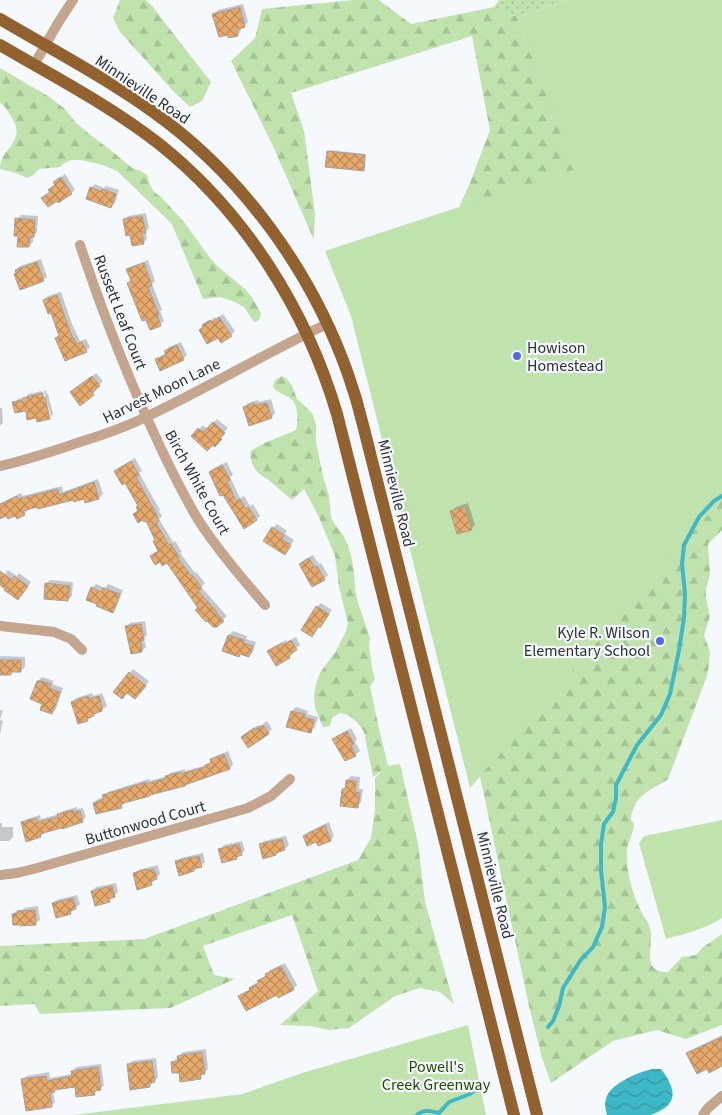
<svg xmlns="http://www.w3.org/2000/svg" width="722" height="1115" font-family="'Source Sans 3',sans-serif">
  <defs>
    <pattern id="grass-dots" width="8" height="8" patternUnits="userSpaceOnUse" patternTransform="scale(1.25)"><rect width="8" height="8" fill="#c0e2ad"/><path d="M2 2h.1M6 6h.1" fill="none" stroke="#a5c295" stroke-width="1.8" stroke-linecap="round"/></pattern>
    <pattern id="forest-firs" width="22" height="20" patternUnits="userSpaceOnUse" patternTransform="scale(1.25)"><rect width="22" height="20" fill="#c0e2ad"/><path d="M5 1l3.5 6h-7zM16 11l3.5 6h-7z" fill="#a5c295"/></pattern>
    <pattern id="water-waves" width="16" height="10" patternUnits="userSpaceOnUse" patternTransform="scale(1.25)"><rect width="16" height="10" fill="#3eb8c6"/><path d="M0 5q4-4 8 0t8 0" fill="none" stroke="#3496a2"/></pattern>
    <pattern id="building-cross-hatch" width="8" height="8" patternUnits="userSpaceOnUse" patternTransform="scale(1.25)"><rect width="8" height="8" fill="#e7aa6c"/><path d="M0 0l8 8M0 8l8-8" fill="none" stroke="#bc8b5a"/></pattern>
  </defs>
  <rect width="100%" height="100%" fill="#f5f9fe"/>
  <!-- grass -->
  <path fill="url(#grass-dots)" d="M499 0H567L517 17 494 7Z"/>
  <!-- forest -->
  <path fill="url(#forest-firs)" d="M120 0H146L151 5 211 82 202 101 190 107 175 93 120 32 113 18Z
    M353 0H379L411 24 494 7 517 17 603 241 450 227 470 183 490 130 472 36 291 93 304 131 315 214 314 240 273 146 231 61 255 38 262 9Z
    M0 68 48 96 65 109 76 123 88 133 113 152 132 168 141 171 147 175 150 185 154 192 161 197 184 222 208 255 217 266 245 289 253 299 261 313 260 318 258 321 254 322 244 307 235 302 220 297 203 299 172 224 117 171 103 165 81 160H71L64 163 60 167 39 169 32 176 27 178 16 173 0 169C0 148 27 142 12 118 8 112 6 106 0 103Z
    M282 376 287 379 292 386 297 399 312 413 316 425V442L323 476 329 496 331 517 334 523 343 535 347 543 352 559 354 573 355 589 358 603 370 638 369 646 372 668 375 679 370 686 378 724 388 766 400 764 418 844 425 902 454 1004 440 992 420 988 395 996 349 1028 328 1030 311 1026 280 1025 318 991 292 915 203 946 214 975 235 979 170 1008 40 1014 35 1004 0 1006V946L144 939 358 860 371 838 375 810V778L383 770 373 777 364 732 357 722 348 715 340 713 332 718 330 726 323 727 315 708 314 695 316 684 320 673 336 651 346 631 348 623 339 587 335 556 318 515 304 489 292 500 266 478C255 473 249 462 251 451 265 441 281 437 296 430 298 420 299 405 290 398 284 394 277 393 273 387L275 380Z
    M722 458V530L708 544 710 574 706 589V598L710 616 704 635 710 652 709 665 707 676 668 779C656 788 640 792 634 807 633 810 631 816 631 818 632 826 634 818 634 826 633 834 627 843 627 851 626 871 632 893 641 911 643 916 648 921 650 928 655 945 639 972 668 972L682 957 696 955 702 948 722 934V1025L686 1039 657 1030 613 1041 551 1083 542 1058 529 1006 443 603Z"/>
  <!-- park -->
  <path fill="#c0e2ad" d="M567 0H722V499L470 788 351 316 325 251 575 169 517 17Z
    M722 820V918C705 929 685 934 666 939L639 843 644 836Z
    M468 1025 486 1115H74L243 1094 302 1073Z"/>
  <!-- water -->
  <path fill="url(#water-waves)" d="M653 1069H661C677 1090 679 1105 651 1115 644 1115 616 1115 607 1115 606 1110 604 1104 606 1099 609 1084 640 1071 653 1069Z"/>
  <!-- shadow -->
  <path fill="#0003" d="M243 4 248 22 244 26 240 27 241 31 238 35 214 14 218 10Z
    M330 150 366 154 365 168 363 170 328 152Z
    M65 174 75 190 71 193 57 200 43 198 51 191 59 179Z
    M95 184 104 188 106 186 119 190 115 203 111 207 91 188Z
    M146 213 149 228 146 231 147 239 143 243 131 234 124 220 128 216Z
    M21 215 38 216 37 232 33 236V242L29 246 17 219Z
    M41 259 47 277 43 280 17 272 16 270 20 266Z
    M148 260 155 281 152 284 162 310 160 311 164 321 160 325 128 283 132 280 128 269 132 266Z
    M61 292 72 324 80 341 86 339 90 347 86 351 60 335 52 312 44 300 48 296Z
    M223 314 235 331 231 335 203 326 215 317 216 319Z
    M181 342 187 355 183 359H157L161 356 166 353 165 351 169 347Z
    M96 373 103 381 96 388 97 390 81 404 75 389Z
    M46 390 47 394H48L53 414 51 417 44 391Z
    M42 391 48 417H50L49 418 37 417 14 403 18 399 26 397 28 394Z
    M271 399 275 413 272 417 244 407 248 403 258 400 259 402Z
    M0 408H2L3 423 0 426Z
    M217 419 228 428 223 433 225 434 218 441 193 436 203 425 207 429Z
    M135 458 142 471 139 473 160 510 159 511 162 516 159 519 173 542 175 541 182 552 180 553 195 573 196 572 205 583 201 587 227 616 216 626 199 608 167 562 152 556 159 550 157 539 146 519 134 514 138 510 139 506 120 468Z
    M227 462 233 475 230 477 240 498 244 496 250 506 253 504 260 516 256 520 223 494 210 472 214 468Z
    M98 479 103 494 99 498 86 501 85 498 38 506 28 508V510L24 514 17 517 16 514H7L0 517V505L7 500 21 493 22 496 62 486 63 492Z
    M468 503 475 525 471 529 452 511 456 507Z
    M277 524 287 531 285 534 294 540 288 549 273 528Z
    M313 555 319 564 321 563 328 575 324 579 312 585 301 564 304 560Z
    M8 570 17 576 19 573 31 582 22 595 7 588 0 583V580Z
    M50 580 73 582 72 596 68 600 46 584Z
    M96 584 105 588 108 584 123 590 116 608 112 611 98 603 92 588Z
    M321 603 332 610 324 622 320 626 319 625 312 635 317 607Z
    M145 621 147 635 144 638 146 647 142 651 126 627 130 623Z
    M233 631 247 636 246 639 256 642 253 652 249 656 229 635Z
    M296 637 300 645 292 652 293 653 289 657 269 652 272 648 286 640 287 642Z
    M0 656 25 657V667L21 671H13L10 674 0 673Z
    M133 669 149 681 139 694 130 673Z
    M42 677 54 681 52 684 63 688 56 709 52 713 43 703 32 699 38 681Z
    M92 693 93 696 102 693 107 706 87 720 72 702 76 698Z
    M296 707 308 711 307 714 318 717 315 727 311 731 292 711Z
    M0 710H3L0 720Z
    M0 720 3 721 0 734Z
    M267 721 272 729 268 733 242 737 246 733 258 725 259 727Z
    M351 728 357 739 355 742 360 751 356 754 346 760 333 739 337 736Z
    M228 751 233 764 230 768 124 802 125 803 121 807 94 803 98 799 104 797V796L108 792 149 779 150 781 168 776 170 773 185 769V771L207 765 212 761V760L216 756Z
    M351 776 360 777 359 789H363L361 802 358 806 343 789 347 785V780Z
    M77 807V809L83 808 86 817 82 821 45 832 41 836 27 840 23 823 27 819 40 815 41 819 59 814 63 811Z
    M329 822 334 836 331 840 317 841 304 836 308 832Z
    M0 823H2V827H13V837L9 841H0Z
    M286 836 289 845 285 849 280 850 276 854 260 845 264 841Z
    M242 841 245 850 236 858 220 849 224 845Z
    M203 853 205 862 194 870 177 862 181 858Z
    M158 865 160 874 155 879V880L151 884 134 874 138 870Z
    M116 883 118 892 109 900 92 891 96 887Z
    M77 895 80 904 70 913 53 904 57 900Z
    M38 906 40 920 36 923 13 914 17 910H22L24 908Z
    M285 963 297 985 293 989 277 993 240 996 244 993 251 989 250 988 254 984 259 982V981L267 975V974L270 970Z
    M722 1035V1061L707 1067 688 1053 692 1050Z
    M206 1049 208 1069 200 1078 180 1071 172 1063 176 1059H179V1056L183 1052Z
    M156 1058 158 1077 150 1086 128 1065 132 1061Z
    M101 1064 104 1085 100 1089 94 1093 76 1086 57 1088 53 1092 55 1102 51 1106 22 1080 26 1076 49 1072 50 1078 73 1074V1071L76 1067Z"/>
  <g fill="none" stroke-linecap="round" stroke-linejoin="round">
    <!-- stream -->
    <path stroke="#3eb8c6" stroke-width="4" d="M548 1027 553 1021 559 1006 563 988 580 961 593 947 602 927 605 907 601 870V844L604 824 613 812 616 798V785L637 745 661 715 670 694 679 650 684 618 685 594 682 564 684 545 699 517 714 501 722 496
      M417 1115C424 1109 430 1111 439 1113L449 1102 470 1094 482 1085"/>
  </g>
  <!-- building -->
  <path fill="url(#building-cross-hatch)" stroke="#a8a099" d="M240 7 245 27 237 30 238 36 228 38V35L219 37 212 14Z
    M327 151 365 155 364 171 325 167Z
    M61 177 72 194 58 203 57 201 48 207 41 198 50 192 48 190 55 185 53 182Z
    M90 187 101 191 102 189 116 194 111 208 86 199Z
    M142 216 146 233H142L144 244 132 246 130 235 126 236 123 219Z
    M15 218 35 220 34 237H30L29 247H17L18 236H14Z
    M37 262 44 281 20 290 14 274 16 273 15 270Z
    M144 263 152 286 148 287 159 315H157L161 326 150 330 146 320 142 321 127 283 131 281 126 269Z
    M57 295 73 339 74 338 76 344 82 342 87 352 65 361 55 338 59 336 51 313 48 314 43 300Z
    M219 317 232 336 221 343 218 338 207 344 199 330 203 327 202 325 210 320 212 322Z
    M177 345 184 360 160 371 155 359 166 355 164 351Z
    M92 376 100 386 92 392 94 395 80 406 70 392Z
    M43 393V397H45L50 419 37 422 36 418 27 420 26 411 15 413 12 402 23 400V398Z
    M254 403 255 405 267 403 272 418 249 426 243 407Z
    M213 422 225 433 220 438 222 439 215 447 213 445 207 451 191 436 198 428 203 432Z
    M131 461 139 475 136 477 157 515H156L159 521 156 523 169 545 171 544 179 557H177L191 576 192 575 202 588 198 591 217 612 216 613 224 621 217 627H213L207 621 206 622 195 610 198 608 167 563 162 566 160 562 155 565 150 556 158 551 153 541 155 540 146 521 144 522 143 520 138 523 133 514 138 511 136 507 138 506 125 483 122 485 114 471Z
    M222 465 230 480 227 481 236 501 240 499 246 509 248 507 257 520 244 529 223 495 220 496 209 472Z
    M94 482 99 499 85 503 84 499 74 502 73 500 38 509 37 507 23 511 25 515 17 519 15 516 8 519 6 516 0 519V504L17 496 18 499 58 489 59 495Z
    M465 506 472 530 457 534 450 511Z
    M272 527 284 535 282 539 291 545 285 555 263 541Z
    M309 558 314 567 317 566 325 580 312 587 299 564Z
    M0 571 12 580 14 576 28 586 18 600 4 590 5 589 0 585Z
    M45 583 70 586 68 601 44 599Z
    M91 587 101 592 103 588 120 594 113 613 96 606 97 604 86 600Z
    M316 606 329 614 320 628 319 626 312 637 301 630Z
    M141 624 144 640 141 641 142 652 131 654 125 626Z
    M228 635 244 640 243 643 253 646 249 657 240 654 239 657 222 651Z
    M291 640 297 650 289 655 290 658 276 666 267 651 282 643 283 645Z
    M0 660H21V672H11V675H0Z
    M129 672 146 686 135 699 127 693 122 699 113 692Z
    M37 681H41L51 684 49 688 60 692 52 714 40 710 42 704 30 699Z
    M88 696 89 699 99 696 102 707V711L93 714 94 716 87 719 88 721 78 724 71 702Z
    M291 711 305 714 304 717 314 720 311 733 286 727Z
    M260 726H264L269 734 248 748 241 737 254 728 255 730Z
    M347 731 354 744 351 746 356 756 345 761 332 739Z
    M224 754 230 769 185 785V786L150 795V796L120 804 122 808 96 814 93 803 104 799 102 795 146 782V784L166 778 165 776 181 772V774L205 767V765L211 763 210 759Z
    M346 780 356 781 355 792 360 793 358 808 340 806 342 789H345Z
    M73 810 74 812 80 811 83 822 62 829 61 828 40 834 41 837 26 842 21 822 36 818 38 822 58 817 57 814Z
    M325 825 331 841 318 846 316 842 307 846 303 836Z
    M282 839 285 850 276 853V855L263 859 259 844Z
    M239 844 242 855 236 857 237 859 222 863 218 849Z
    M199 856 202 867 194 869V871L179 876 175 861Z
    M147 869V870L154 869 157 879 151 881 152 885 137 890 133 873Z
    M112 886 115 897 109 899 110 902 95 906 91 891Z
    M73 898 76 909 70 911 71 914 56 918 52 903Z
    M35 910 36 925 20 926V925H13L12 914 18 913V911Z
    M281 966 294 990 278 998 277 995 246 1011 238 996 250 990 249 988 259 983 257 981 266 976 265 974Z
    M722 1037V1066L709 1073 707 1069 697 1074 686 1053Z
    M202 1052 205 1074H200L201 1079 180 1082 179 1073H172L171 1062 178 1061 177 1056Z
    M152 1061 155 1082 149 1083 150 1087 130 1090 127 1064Z
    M98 1067 101 1090 94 1091 95 1095 76 1097 75 1087 54 1090 55 1092 50 1093 52 1107 26 1111 21 1079 46 1076 47 1081 72 1076 71 1071Z"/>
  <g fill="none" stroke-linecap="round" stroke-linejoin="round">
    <!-- street -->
    <path stroke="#c3a68d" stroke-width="10" d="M34 65 58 23 73 0
      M80 245C102 311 127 376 157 440 169 466 182 492 197 518 217 549 241 577 265 605
      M0 466C27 460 54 451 80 442 103 435 126 427 148 416 209 387 266 353 327 324
      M0 626 54 632 71 639 82 650
      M0 875 17 873 37 868 248 808 271 796 290 779
      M703 1115 708 1108 722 1096"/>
    <!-- primary -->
    <path stroke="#926130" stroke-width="12" d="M0 19C51 49 104 77 152 111 242 175 311 270 348 374 354 391 359 408 363 425L537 1115
      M0 45C53 76 109 105 158 143 244 211 306 309 337 414L514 1115"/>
  </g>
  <!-- markers -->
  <g fill="#506be0" stroke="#f5f9fe" stroke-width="2">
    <circle cx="517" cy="356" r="5"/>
    <circle cx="660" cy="641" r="5"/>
  </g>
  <g text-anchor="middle" stroke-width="4.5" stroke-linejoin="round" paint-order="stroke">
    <!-- street labels -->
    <g font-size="16" fill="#2f3135" stroke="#f5f9fe">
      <text transform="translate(143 89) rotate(34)" y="6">Minnieville Road</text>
      <text transform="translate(121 312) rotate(69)" y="6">Russett Leaf Court</text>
      <text transform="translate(161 390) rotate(-26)" y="6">Harvest Moon Lane</text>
      <text transform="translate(198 482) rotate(61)" y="6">Birch White Court</text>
      <text transform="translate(397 493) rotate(76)" y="6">Minnieville Road</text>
      <text transform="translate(145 822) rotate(-16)" y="6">Buttonwood Court</text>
      <text transform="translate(496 885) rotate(76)" y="6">Minnieville Road</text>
    </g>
    <!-- poi labels -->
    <g font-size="16" fill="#2f3135" stroke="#f5f9fe" text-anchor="start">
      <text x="527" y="353">Howison<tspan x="527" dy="18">Homestead</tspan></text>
      <text x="650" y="638" text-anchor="end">Kyle R. Wilson<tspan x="650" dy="18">Elementary School</tspan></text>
    </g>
    <!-- park labels -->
    <g font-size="16" fill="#234b00" stroke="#f5f9fe">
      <text x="436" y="1072">Powell's<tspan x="436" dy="18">Creek Greenway</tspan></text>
    </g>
  </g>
</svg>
